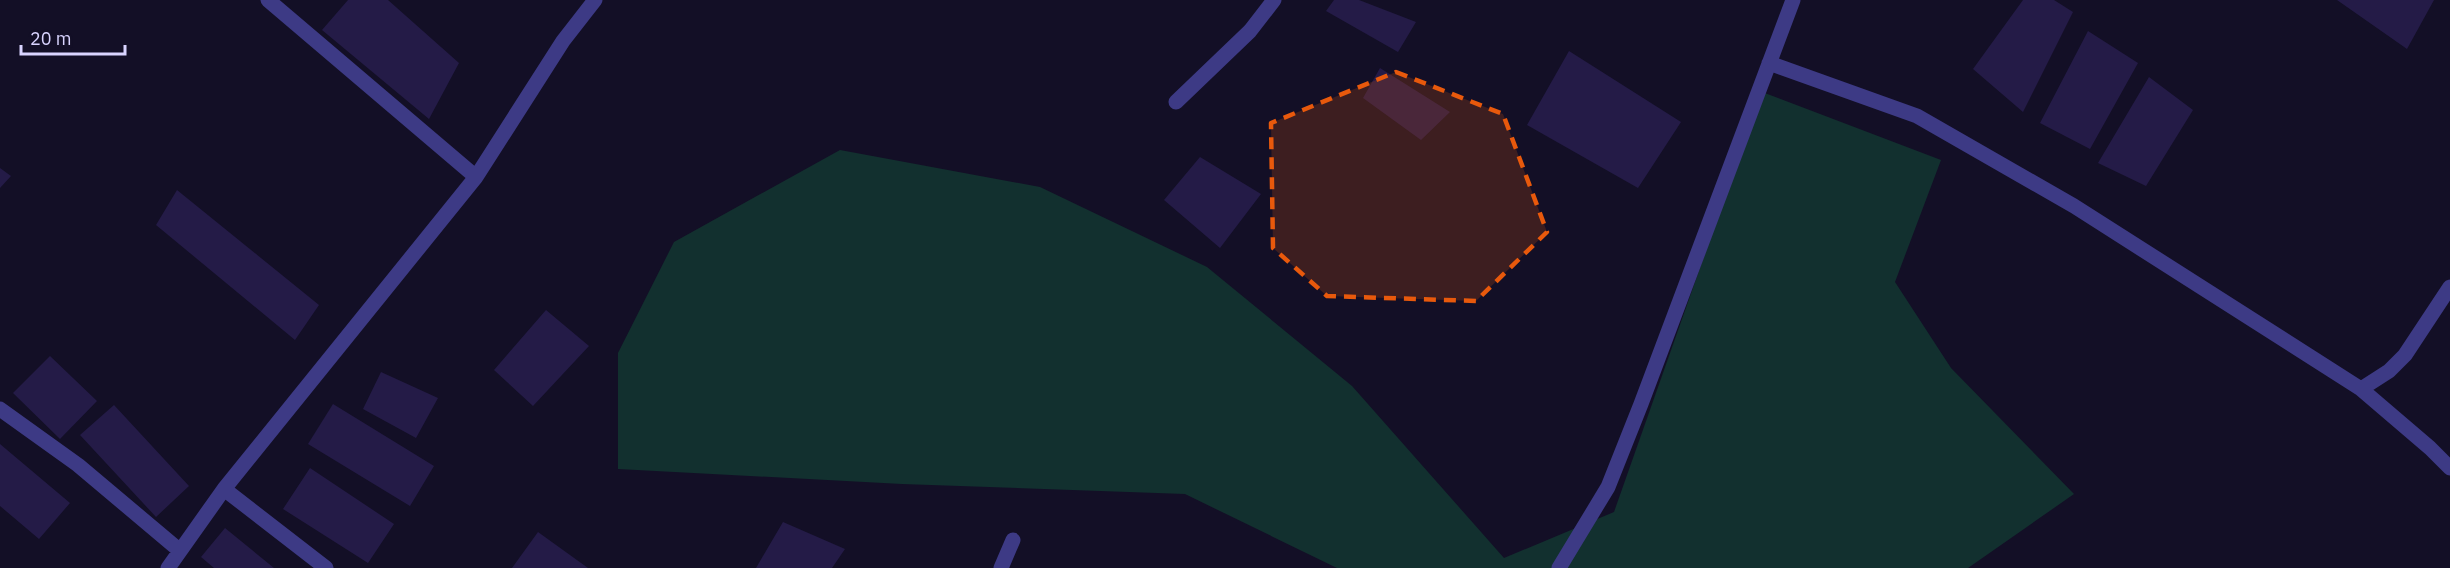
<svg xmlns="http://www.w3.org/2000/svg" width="2450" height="568" font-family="'IBM Plex Sans',sans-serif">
  <rect width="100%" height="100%" fill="#130f26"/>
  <!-- green -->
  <path fill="#12302f" d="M1762 92 1941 160 1895 282 1951 368 2074 494 1968 568H1337L1185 494 902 484 618 469V353L674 242 840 150 1040 187 1207 267 1352 386 1504 558 1614 512Z"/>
  <!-- building -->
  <path fill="#241b47" d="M348 0H388L459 63 429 119 322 30Z
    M1334 0H1359L1416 22 1398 52 1326 11Z
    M2023 0H2054L2073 12 2023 112 1973 69Z
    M2337 0H2434L2407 49Z
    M2088 31 2138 63 2090 149 2040 123Z
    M1569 51 1681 122 1638 188 1527 125Z
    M1380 68 1450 112 1421 140 1363 98Z
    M2149 77 2193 110 2146 186 2098 163Z
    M1200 157 1261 194 1220 248 1164 200Z
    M0 168 11 176 0 188Z
    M177 190 319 305 295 340 156 225Z
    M546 310 589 346 533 406 494 370Z
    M50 356 97 401 60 439 13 393Z
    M381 372 438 398 416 438 363 409Z
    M333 404 434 466 410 506 308 444Z
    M114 405 189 486 156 517 80 435Z
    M0 444 70 503 39 539 0 506Z
    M310 468 394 524 368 563 283 509Z
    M783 522 845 549 832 568H756Z
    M225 528 274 568H214L201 557Z
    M538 532 588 568H512Z"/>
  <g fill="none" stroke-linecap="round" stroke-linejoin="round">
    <!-- minor -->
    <path stroke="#3d3a85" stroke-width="15" d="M268 0 476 177
      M1769 63 1917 116 2074 206 2361 389 2430 448 2450 468
      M1176 102 1250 31 1274 0
      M2361 389 2389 371 2405 355 2450 287
      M0 409 78 465 179 550
      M224 489 326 568
      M168 568 224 489 476 177 563 41 595 0
      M1001 568 1013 540
      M1559 568 1608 487 1641 404 1793 0"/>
  </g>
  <!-- marked area -->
  <path fill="#e8590c" fill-opacity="0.2" stroke="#e8590c" stroke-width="4.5" stroke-dasharray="12 8" stroke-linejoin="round" d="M1396 72 1503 114 1547 232 1476 301 1327 296 1273 248 1271 123Z"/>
  <!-- scale -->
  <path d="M21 45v9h104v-9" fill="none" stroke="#d9d4ff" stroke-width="3"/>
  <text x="30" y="45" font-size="18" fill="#d9d4ff" stroke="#130f26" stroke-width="4.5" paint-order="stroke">20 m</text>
</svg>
